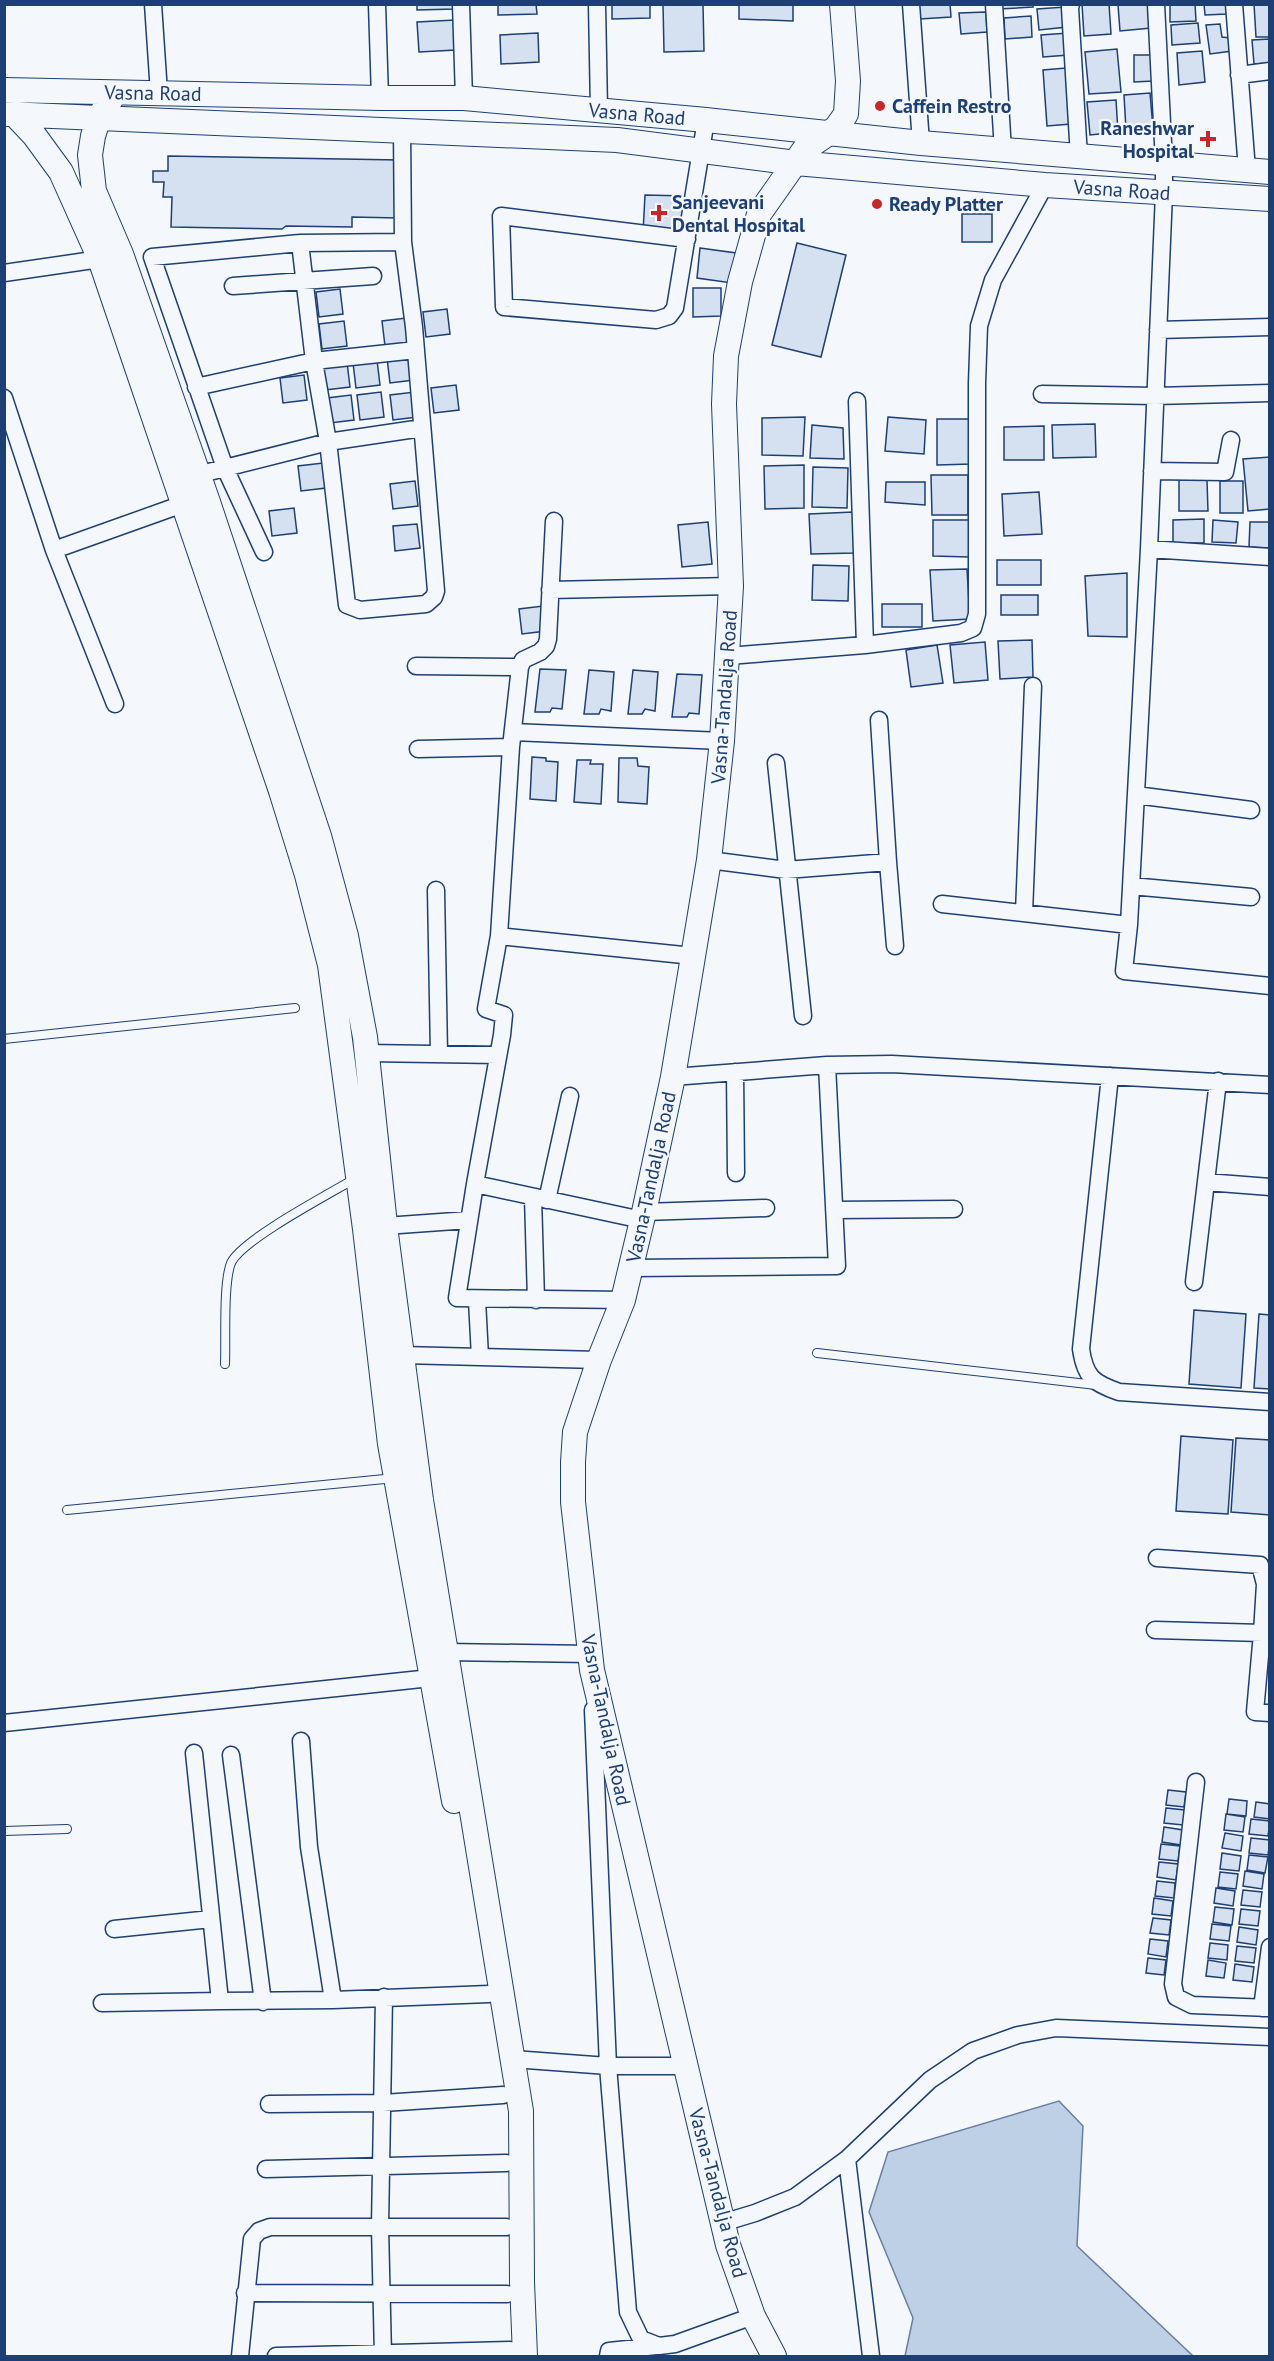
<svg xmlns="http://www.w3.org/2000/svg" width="1274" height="2361" font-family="'PT Sans',sans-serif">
  <rect width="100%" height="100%" fill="#f4f7fb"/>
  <!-- water -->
  <path fill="#bed0e5" stroke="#687fa3" stroke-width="1.5" d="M1059 2101 1083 2126 1077 2246 1193 2356H905L913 2318 869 2212 888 2152Z"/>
  <!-- building -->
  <path fill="#d5e0f0" stroke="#1d3f73" stroke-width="1.5" d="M417 4H455V9L417 10Z
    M498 4H536L537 14 498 15Z
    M612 4H650V18L612 19Z
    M663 4H703L704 51 664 52Z
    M739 4H793V21L739 19Z
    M919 4H950L951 17 920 19Z
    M999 4H1033V7L999 9Z
    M1082 4H1109L1111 34 1084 36Z
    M1149 4 1151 28 1120 31 1118 5Z
    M1170 4H1195L1196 21 1170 22Z
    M1204 4H1227V14L1205 15Z
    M1254 4H1270V37H1256Z
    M1065 7 1067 27 1039 30 1037 9Z
    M986 12 987 32 961 34 959 13Z
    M1031 16 1032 37 1005 39 1004 18Z
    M455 20 456 50 419 52 417 22Z
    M1198 23 1200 43 1172 45 1171 25Z
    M1220 24 1222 37 1230 38 1232 51 1210 54 1206 25Z
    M538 33 539 62 501 64 500 35Z
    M1068 33 1069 55 1043 57 1041 35Z
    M1270 39V63L1254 64 1252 40Z
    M1117 49 1121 92 1089 94 1085 52Z
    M1202 51 1205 82 1179 85 1177 53Z
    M1134 55H1153V81L1134 82Z
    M1066 68 1071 124 1047 126 1043 70Z
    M1150 93 1153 128 1126 130 1124 95Z
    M1116 100 1118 132 1090 135 1087 102Z
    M168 156 400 160 399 218 352 217V227L286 226 282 229 171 227 172 197H163L164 182H153V171H168Z
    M645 195 686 196 685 234 643 233Z
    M962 214H992V242H962Z
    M797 243 846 255 821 357 772 345Z
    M700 248 736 253 732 283 697 278Z
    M693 288H721V316L693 317Z
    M340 289 343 314 319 317 316 292Z
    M447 309 450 334 426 337 423 312Z
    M406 318 409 343 385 346 382 321Z
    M344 321 347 346 322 349 319 324Z
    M411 355 414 380 390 383 387 358Z
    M377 360 380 385 356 388 353 363Z
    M347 362 350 387 325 390 322 365Z
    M304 375 307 400 283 403 280 378Z
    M456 385 459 410 434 413 431 388Z
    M381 392 384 417 360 420 357 395Z
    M415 392 417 417 393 420 390 395Z
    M351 395 354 420 330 423 327 398Z
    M805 417 803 456 762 455V418Z
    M888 417 926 420 924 454 885 451Z
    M937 419H972V464L937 465Z
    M1095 424 1096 457 1053 458 1052 425Z
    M812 425 843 428 844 459 810 458Z
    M1044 426V460H1004V427Z
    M1270 457V509L1248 511 1243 459Z
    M323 463 326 488 301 491 298 466Z
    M804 465V508L765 509 764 466Z
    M813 467 848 468 847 508 812 507Z
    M931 475H968V515H932Z
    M1179 480H1207L1208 511H1179Z
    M415 481 418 506 393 509 390 484Z
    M1220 481H1243V513H1220Z
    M886 482H925V505L885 502Z
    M1039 492 1042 534 1004 536 1002 494Z
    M294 508 297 533 272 536 269 511Z
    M853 512 855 553 811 554 809 514Z
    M1204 519V543H1173V520Z
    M933 520H969V557L933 556Z
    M1213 520 1238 522 1236 543 1212 542Z
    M708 522 712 564 682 567 678 525Z
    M1250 522H1270V548L1249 547Z
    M417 524 420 548 395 551 393 526Z
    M997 560H1041V585H997Z
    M813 565 849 566 848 601 812 600Z
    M967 569 970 619 933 621 930 570Z
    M1127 573V637L1088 636 1085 576Z
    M1001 595H1038V615H1001Z
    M882 604H922V627H882Z
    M543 606 546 631 522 634 519 609Z
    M1032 640 1033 677 1000 679 998 641Z
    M985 642 988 680 954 683 950 645Z
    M937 645 943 683 911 687 906 650Z
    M540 669 566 670 562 709 552 708 550 712H535Z
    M589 670 614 672 611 711 601 709 599 714H584Z
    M633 670 658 672 655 711 645 709 642 714H628Z
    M677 674 702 675 699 714 689 713 687 717H672Z
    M532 757 546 758V761L558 762 556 801 530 799Z
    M619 758H637L638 766 649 767 647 804 618 802Z
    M577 760H591L590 764H603L601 804 574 802Z
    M1194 1310 1246 1314 1241 1388 1189 1384Z
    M1259 1314 1270 1315V1389L1254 1388Z
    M1181 1436 1233 1440 1228 1514 1176 1511Z
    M1236 1438 1270 1440V1515L1231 1512Z
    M1168 1790 1186 1792 1184 1807 1166 1805Z
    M1229 1799 1247 1801 1246 1816 1227 1814Z
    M1256 1802 1270 1804V1819L1254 1817Z
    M1166 1808 1185 1810 1183 1825 1164 1823Z
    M1226 1814 1245 1817 1243 1832 1224 1830Z
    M1251 1819 1270 1821 1268 1836 1249 1834Z
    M1164 1827 1183 1830 1181 1845 1162 1842Z
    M1225 1833 1243 1836 1241 1851 1222 1848Z
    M1251 1838 1270 1840 1268 1855 1249 1853Z
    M1161 1844 1180 1846 1178 1861 1159 1859Z
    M1222 1853 1241 1856 1239 1871 1220 1869Z
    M1249 1855 1268 1857 1265 1873 1247 1870Z
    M1159 1862 1178 1864 1176 1880 1157 1877Z
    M1245 1871 1264 1874 1262 1889 1243 1886Z
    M1220 1872 1238 1874 1236 1889 1218 1887Z
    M1157 1881 1175 1883 1174 1898 1155 1896Z
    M1216 1888 1235 1891 1233 1906 1214 1903Z
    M1243 1890 1262 1892 1260 1907 1241 1905Z
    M1154 1898 1173 1901 1171 1916 1152 1914Z
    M1215 1907 1234 1909 1232 1925 1213 1922Z
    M1241 1909 1260 1911 1258 1926 1239 1924Z
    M1153 1918 1171 1920 1169 1935 1150 1933Z
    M1212 1924 1231 1926 1229 1941 1210 1939Z
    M1239 1927 1258 1930 1256 1945 1237 1942Z
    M1150 1939 1168 1941 1166 1957 1148 1954Z
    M1210 1943 1228 1945 1227 1960 1208 1958Z
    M1237 1946 1256 1948 1254 1963 1235 1961Z
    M1148 1958 1166 1960 1164 1975 1146 1973Z
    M1208 1960 1226 1963 1224 1978 1206 1976Z
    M1235 1964 1254 1967 1252 1982 1233 1980Z"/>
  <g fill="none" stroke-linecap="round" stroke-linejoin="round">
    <defs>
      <path id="lane" d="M4 1039 295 1008
        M817 1353 1096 1385
        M225 1364C226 1340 223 1283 231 1263 241 1240 331 1193 356 1178
        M67 1510 395 1478
        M4 1831 67 1829"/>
      <path id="street" d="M153 4 159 93
        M377 4 380 98
        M461 4 464 98
        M597 4 599 110
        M911 4 921 143
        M994 4 1003 151
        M1071 4 1070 8 1079 157
        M1156 4 1164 163V193L1149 549 1129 925 1124 971 1270 986
        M1234 4 1247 170
        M1239 75 1270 71
        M687 239 501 216 504 307 656 320 669 316 675 308 706 120
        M300 243 314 361 328 442 347 605 360 610 426 604 434 597 436 591 414 327 403 242 402 131
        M4 273 100 259
        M233 286 373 276
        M1158 330 1270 327
        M196 387 314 361 416 350
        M1042 394 1155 396 1270 393
        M4 398 54 550 115 704
        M857 401 865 645
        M1152 471 1225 472 1231 440
        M189 477 328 442 422 428
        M554 521 548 639 546 646 540 652 523 660 520 667 511 747 499 936 486 1009 504 1015 502 1035 475 1184 642 1220
        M1149 549 1270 557
        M54 550 183 504
        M264 552 225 468 152 257 300 243 403 242
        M550 590 731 586
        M728 656 865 645 961 633 973 628 977 614V383L979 326 993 280 1045 185
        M416 666 520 667
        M879 720 888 862
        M513 732 722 741
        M418 749 511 747
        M776 763 803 1016
        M1136 795 1251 810
        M709 860 786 870 888 862 895 946
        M1131 886 1251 897
        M436 890 439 1054
        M942 904 1129 925
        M1024 913 1033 686
        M499 936 693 956
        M367 1053 498 1055
        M735 1072 736 1173
        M1110 1076 1081 1349C1085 1377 1093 1383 1119 1392L1270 1402
        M673 1077 827 1065 892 1064 1270 1085
        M1206 1182 1270 1187
        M475 1184 457 1298 623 1300
        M533 1197 536 1300
        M547 1200 570 1096
        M834 1210 954 1209
        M644 1212 766 1208
        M385 1226 469 1220
        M631 1268 837 1266 827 1065
        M1194 1282 1218 1081
        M477 1300 480 1357
        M402 1355 599 1360
        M1157 1558 1260 1565 1265 1584H1270
        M1265 1584 1262 1633H1270
        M1155 1630 1262 1633 1255 1712 1270 1713
        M446 1652 590 1654
        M593 1710 608 2066 628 2312 641 2339 659 2346 675 2344 753 2316
        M4 1723 431 1678
        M301 1741 309 1847 333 2000 489 1994
        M194 1753 220 2001 333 2000
        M231 1755 263 2002
        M1196 1782 1173 1984 1176 1997 1192 2005 1270 2008
        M114 1929 211 1919
        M102 2003 220 2001
        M1262 2008 1270 1947
        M513 2059 608 2066H685
        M269 2104 383 2103 503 2095
        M847 2159 871 2356
        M266 2169 506 2163
        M722 2223 755 2213 795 2197 847 2159 930 2080 973 2051 1018 2035 1056 2028 1270 2037
        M245 2293 507 2294
        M240 2356 252 2239 259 2231 270 2227H506
        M276 2356 510 2350
        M383 2356 380 2227 384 1997
        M608 2356 609 2351 656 2346"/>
      <path id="secondary" d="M4 90 380 98H464L706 120 921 143 1270 172
        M115 93 99 117 93 136 90 155 94 191 121 254 208 502 319 836 346 936 365 1037 386 1234 421 1500 521 2111 522 2282 525 2356
        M6 114 617 140 796 163 1045 185 1270 199
        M14 114 34 135 61 172 100 259 281 791 307 875 330 965 365 1229 390 1444 454 1801
        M774 2356 753 2316 728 2245 592 1670 573 1502V1462L575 1432 599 1360 623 1300 644 1212 673 1077 709 860 722 741 731 586 724 404 726 356 740 282 759 214 804 150 836 128 846 114 848 81 842 4"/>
    </defs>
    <!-- lane casing -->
    <use href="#lane" stroke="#1d3f73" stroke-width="10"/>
    <!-- street casing -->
    <use href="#street" stroke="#1d3f73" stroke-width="19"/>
    <!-- secondary casing -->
    <use href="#secondary" stroke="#1d3f73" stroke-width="26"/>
    <!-- lane -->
    <use href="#lane" stroke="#f4f7fb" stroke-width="8"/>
    <!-- street -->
    <use href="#street" stroke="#f4f7fb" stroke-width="16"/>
    <!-- secondary -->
    <use href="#secondary" stroke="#f4f7fb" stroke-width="24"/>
  </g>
  <!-- markers -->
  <g fill="#c62828" stroke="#f4f7fb" stroke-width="2">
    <circle cx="880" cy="106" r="6"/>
    <path d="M1205 130h6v6h6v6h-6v6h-6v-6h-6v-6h6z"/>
    <circle cx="877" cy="204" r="6"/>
    <path d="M656 204h6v6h6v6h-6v6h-6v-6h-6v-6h6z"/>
  </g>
  <g text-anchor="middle" stroke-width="4.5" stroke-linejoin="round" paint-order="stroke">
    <!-- street labels -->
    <g font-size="20" fill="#1d3f73" stroke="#f4f7fb">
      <text transform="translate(153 93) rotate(1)" y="7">Vasna Road</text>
      <text transform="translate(637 114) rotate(5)" y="7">Vasna Road</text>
      <text transform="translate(1122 190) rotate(4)" y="7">Vasna Road</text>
      <text transform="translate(724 697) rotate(-86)" y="7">Vasna-Tandalja Road</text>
      <text transform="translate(651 1177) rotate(-78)" y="7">Vasna-Tandalja Road</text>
      <text transform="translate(606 1720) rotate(78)" y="7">Vasna-Tandalja Road</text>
      <text transform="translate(718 2193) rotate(75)" y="7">Vasna-Tandalja Road</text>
    </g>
    <!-- poi labels -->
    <g font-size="20" font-weight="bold" fill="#1d3f73" stroke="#f4f7fb" text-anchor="start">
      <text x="892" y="113">Caffein Restro</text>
      <text x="1194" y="135" text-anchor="end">Raneshwar<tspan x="1194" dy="23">Hospital</tspan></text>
      <text x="672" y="209">Sanjeevani<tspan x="672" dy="23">Dental Hospital</tspan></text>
      <text x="889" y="211">Ready Platter</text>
    </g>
  </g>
  <!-- border -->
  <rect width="1274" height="2361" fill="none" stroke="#1d3f73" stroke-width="12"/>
</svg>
